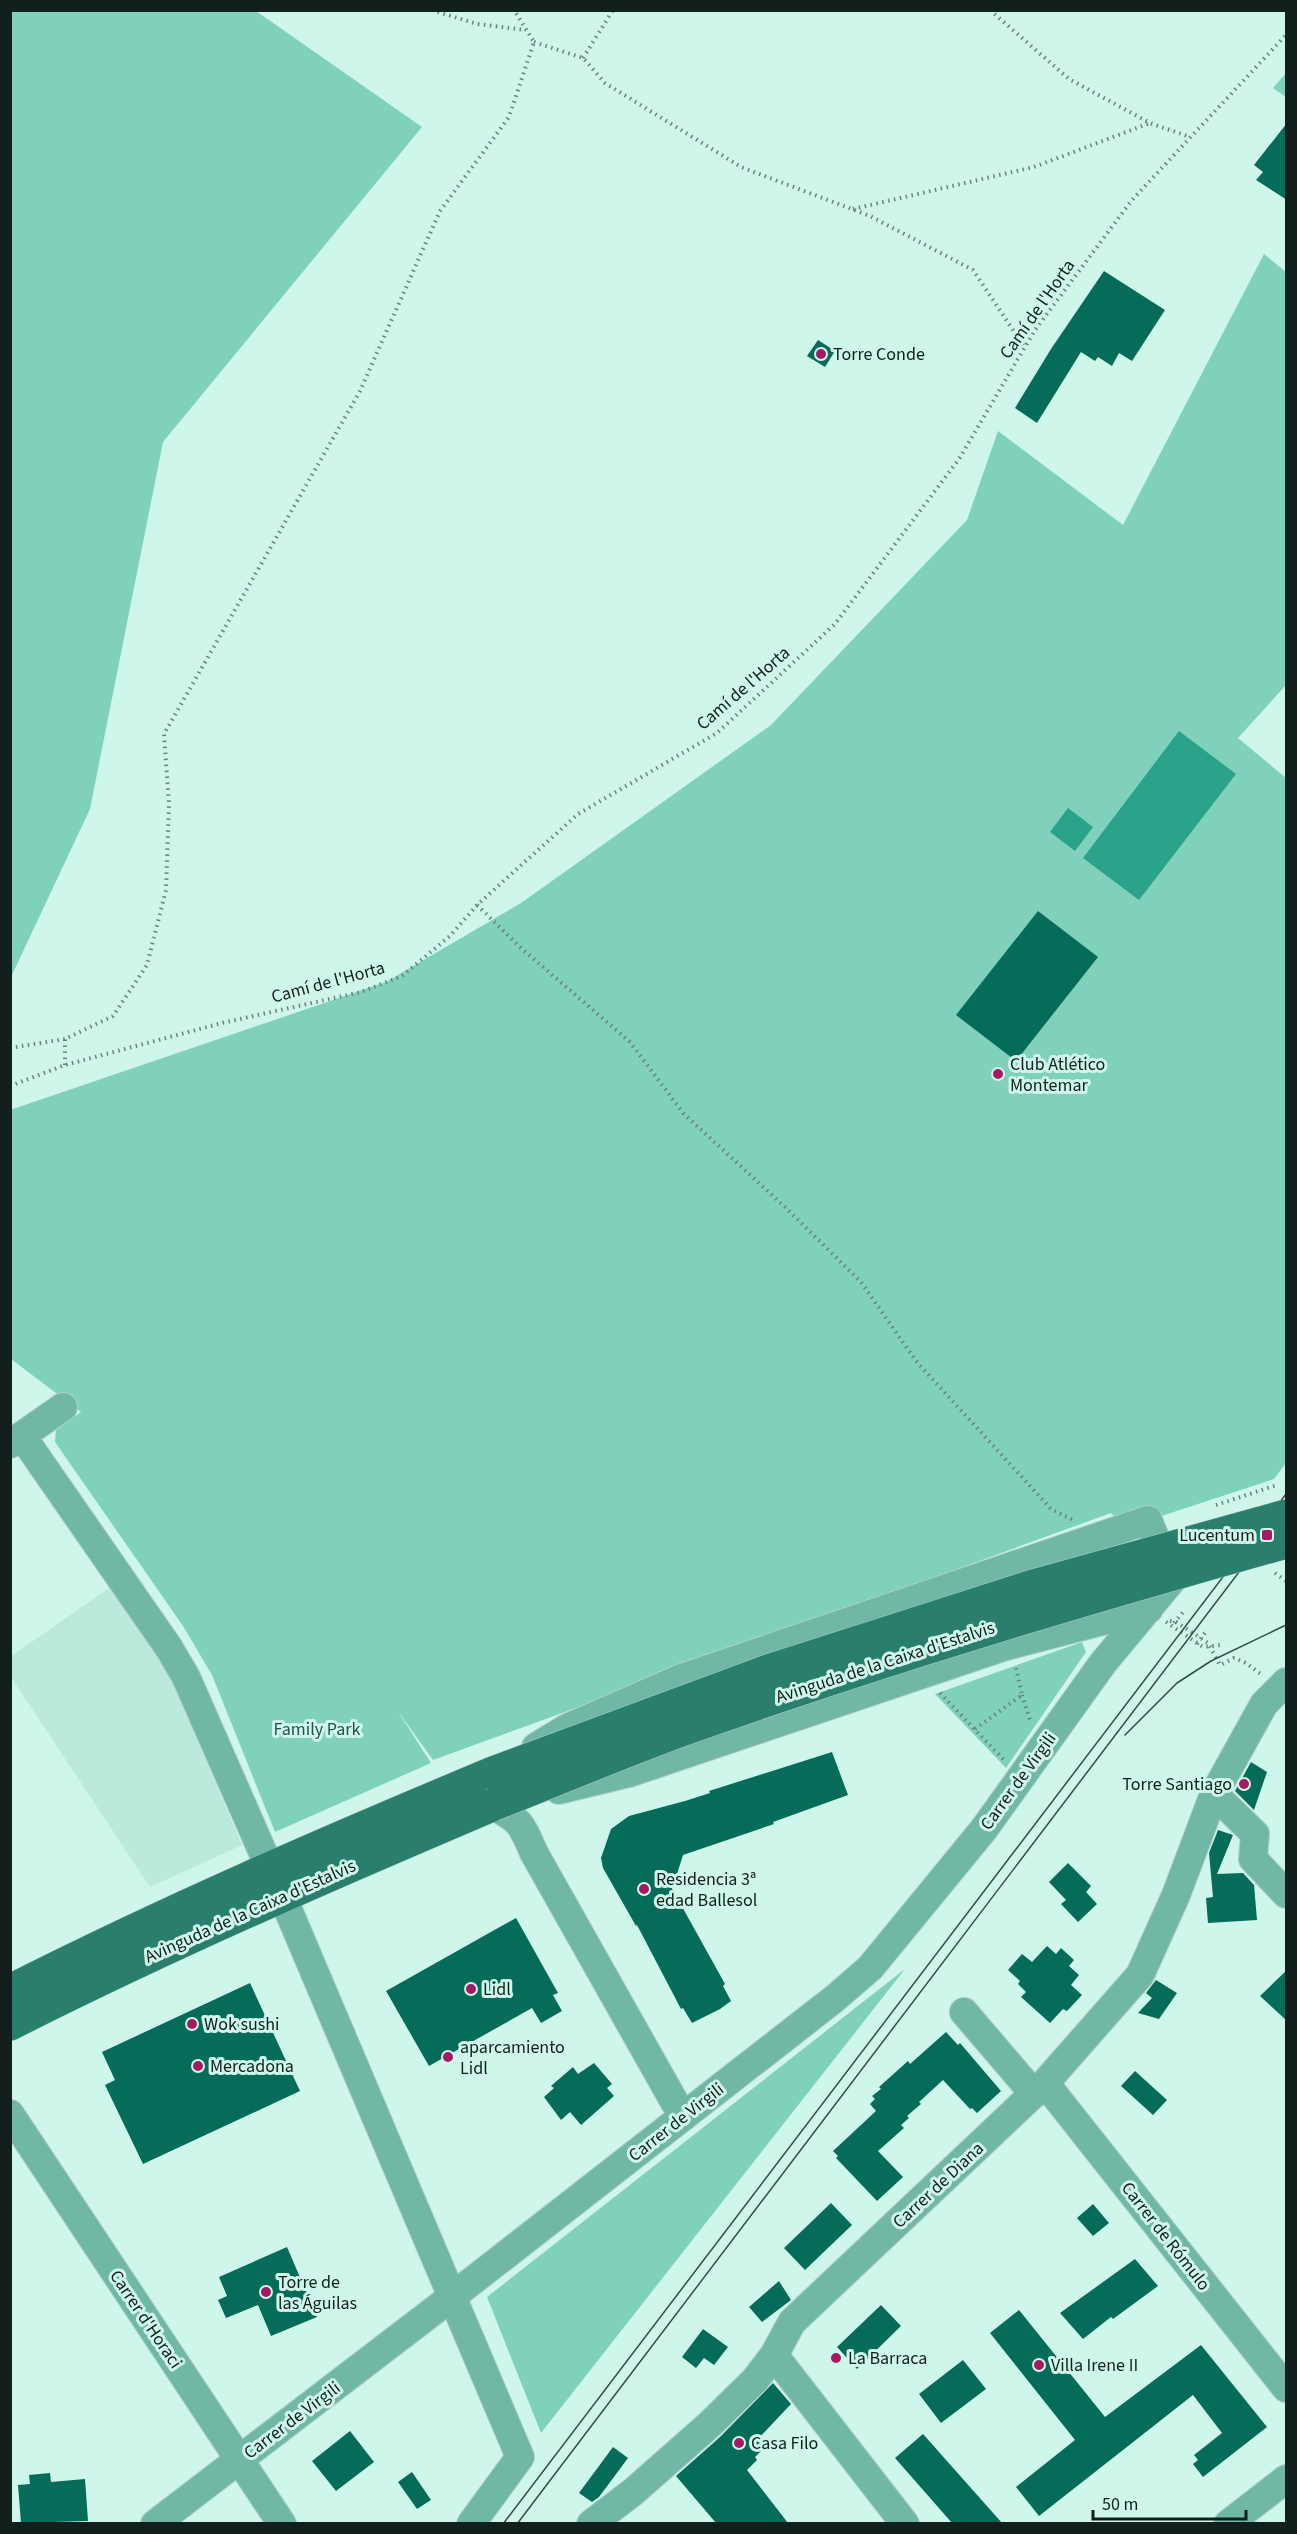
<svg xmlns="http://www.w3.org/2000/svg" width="1297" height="2534" font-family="'Source Sans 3',sans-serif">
  <rect width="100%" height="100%" fill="#cff6ea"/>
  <!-- built -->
  <path fill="#bbeadc" d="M112 1586 159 1650 242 1845 150 1887 11 1677 10 1657Z"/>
  <!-- green -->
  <path fill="#80d1bc" d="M11 10 256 11 422 127 163 442 90 809 11 977Z
    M1286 73V97L1273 88Z
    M1264 254 1286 272V685L1238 738 1286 778V1463L1274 1479 1125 1528 1111 1513 433 1760 397 1710 431 1763 275 1832 212 1675 183 1626 55 1442 56 1430 81 1412 11 1359 10 1110 386 982 521 903 771 725 967 520 998 431 1123 525Z
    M1082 1642 1086 1652 1006 1768 935 1694Z
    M905 1969 541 2433 487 2297Z"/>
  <!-- water -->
  <path fill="#2ba28a" d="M1179 731 1236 774 1139 900 1083 858Z
    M1068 808 1093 827 1075 851 1050 832Z"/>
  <!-- building -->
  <path fill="#066c5a" d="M1287 123V200L1256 180 1263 172 1254 165Z
    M1104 271 1165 310 1132 361 1119 353 1112 366 1098 357 1095 361 1081 352 1037 423 1015 408 1051 349Z
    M818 340 835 351 825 367 807 356Z
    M1038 911 1098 957 1016 1061 956 1015Z
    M832 1752 848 1795 773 1822 774 1824 683 1855 677 1874 670 1885 725 1984 723 1986 731 2001 720 2009 692 2023 683 2008 681 2009 637 1925 636 1926 603 1868 601 1858 611 1829 629 1816 685 1801 710 1793 709 1791Z
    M1251 1762 1267 1772 1254 1810 1235 1791Z
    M1218 1830 1233 1835 1217 1874 1243 1873 1254 1885 1257 1920 1208 1923 1206 1898 1213 1897 1209 1853Z
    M1068 1863 1091 1886 1086 1892 1097 1904 1078 1922 1061 1904 1066 1900 1049 1882Z
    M516 1918 558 1993 553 1995 562 2011 541 2023 532 2008 429 2066 386 1991Z
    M1047 1946 1056 1954 1061 1948 1074 1960 1069 1966 1079 1975 1071 1985 1082 1995 1067 2011 1063 2009 1050 2023 1021 1997 1026 1992 1018 1984 1020 1981 1008 1970 1022 1954 1032 1962Z
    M1287 1970V2021L1260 1996Z
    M1156 1980 1177 1993 1159 2019 1138 2013 1152 1998 1146 1993Z
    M250 1983 300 2091 143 2164 105 2085 115 2080 102 2052Z
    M946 2032 958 2045 960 2043 1001 2091 977 2113 972 2108 970 2109 943 2080 919 2102 921 2104 907 2116 909 2118 901 2125 904 2128 878 2151 903 2177 877 2201 836 2158 838 2156 833 2151 876 2111 870 2104 875 2099 872 2096 881 2089 879 2087 908 2061 910 2064Z
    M594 2063 612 2084 607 2088 614 2096 581 2125 570 2112 561 2120 544 2097 554 2088 551 2086 573 2067 578 2074Z
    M1135 2071 1167 2100 1153 2115 1121 2086Z
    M831 2203 852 2225 805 2270 784 2248Z
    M1093 2204 1109 2223 1093 2236 1077 2218Z
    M287 2247 317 2317 271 2336 258 2305 226 2318 218 2300 227 2296 219 2277Z
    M1135 2259 1158 2286 1113 2319 1111 2317 1083 2339 1060 2313Z
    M779 2281 791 2300 762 2322 749 2307Z
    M881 2305 901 2326 857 2369 837 2347Z
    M1019 2310 1105 2417 1201 2345 1267 2427 1203 2477 1193 2464 1198 2460 1194 2455 1222 2433 1193 2395 1039 2516 1016 2487 1075 2440 990 2333Z
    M703 2329 728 2347 714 2365 704 2358 696 2368 682 2357Z
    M963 2360 986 2389 941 2423 919 2394Z
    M773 2383 791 2404 757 2440 761 2443 757 2448 761 2451 755 2457 757 2460 747 2470 788 2523H716L676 2476 720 2437Z
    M350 2431 374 2462 336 2491 312 2461Z
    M923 2434 1002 2523H952L895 2458Z
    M613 2447 628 2458 599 2497 592 2502 579 2493Z
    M412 2472 431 2500 417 2509 398 2482Z
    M50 2473 51 2482 85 2479 88 2521 21 2523 18 2485 30 2484 29 2475Z"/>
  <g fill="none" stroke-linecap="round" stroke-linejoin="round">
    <defs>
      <path id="minor" d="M22 1436 169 1648 186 1677 289 1912 520 2457 471 2524
        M10 1444 63 1407
        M559 1790 629 1773 1003 1647 1149 1609
        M1214 1794 1255 1834 1253 1859 1286 1894
        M492 1805C521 1821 521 1823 534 1853L683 2117
        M964 2012 1034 2094
        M1045 2083 1286 2388
        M10 2114 282 2524
        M774 2355 905 2524
        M155 2524 453 2296 834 1999 870 1968 984 1829 1103 1663 1172 1580 1148 1520 679 1679 567 1728 536 1747
        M591 2524 633 2492 709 2425 755 2380 774 2355 792 2322 1045 2083 1140 1975 1176 1895 1214 1794 1264 1704 1286 1682
        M1228 2524 1286 2479"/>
      <path id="major" d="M10 1991C168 1911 330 1841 493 1773
        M10 2024C168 1944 330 1874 492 1805"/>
    </defs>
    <!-- minor casing -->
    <use href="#minor" stroke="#adcfc5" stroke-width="30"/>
    <!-- major casing -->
    <use href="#major" stroke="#adcfc5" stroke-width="34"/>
    <!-- path -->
    <path stroke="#69837b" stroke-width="4" stroke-dasharray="1.5 4.5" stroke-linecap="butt" d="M432 10 477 24 526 30
      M990 10 1069 79 1150 123 1190 137
      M534 42 583 58 605 83 741 167 870 216 973 270 1025 348
      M583 58 613 10
      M853 209 1034 167 1150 123
      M477 905 521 948 630 1042 683 1113 786 1208 861 1282 916 1361 1051 1509 1073 1520
      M10 1048 65 1039
      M65 1065V1039L113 1016 147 965 166 890 169 804 164 734 360 391 440 211 509 117 534 42 514 10
      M10 1086 65 1065 222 1023 361 992 402 976 450 936 477 905 578 814 717 733 835 624 959 459 1035 330 1132 200 1286 35
      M1216 1505 1277 1485
      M1275 1573 1286 1581
      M1170 1621 1176 1622 1208 1643 1220 1665 1234 1658 1246 1663 1262 1675
      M1166 1622 1203 1647 1220 1645
      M1174 1623 1184 1611
      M1197 1644 1207 1630
      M940 1693 1005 1761
      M1022 1695 1031 1723
      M975 1729 1022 1695 1016 1668"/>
    <!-- minor -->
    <use href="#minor" stroke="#71b7a5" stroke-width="28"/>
    <!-- major -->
    <use href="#major" stroke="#297f6c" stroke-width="33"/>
    <!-- tram -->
    <path stroke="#374b46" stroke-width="1.5" d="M1125 1735 1177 1683 1211 1661 1286 1625
      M503 2524 1286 1494
      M517 2524 1286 1510"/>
    <defs>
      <path id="major-bridge" d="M493 1773 768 1671 1030 1587 1286 1516
        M492 1805C558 1779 623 1751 690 1727 887 1657 1086 1598 1286 1542"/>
    </defs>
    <!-- major-bridge casing -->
    <use href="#major-bridge" stroke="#adcfc5" stroke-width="34" stroke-linecap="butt"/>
    <!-- major-bridge -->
    <use href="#major-bridge" stroke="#297f6c" stroke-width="33"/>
  </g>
  <!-- markers -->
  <g fill="#a41a62" stroke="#cff6ea" stroke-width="2">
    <circle cx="821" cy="354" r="6"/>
    <circle cx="998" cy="1074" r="6"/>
    <rect x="1261" y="1529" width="12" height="12" rx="3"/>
    <circle cx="1244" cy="1784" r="6"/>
    <circle cx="644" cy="1889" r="6"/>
    <circle cx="471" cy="1989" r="6"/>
    <circle cx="192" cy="2024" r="6"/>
    <circle cx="448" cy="2057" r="6"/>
    <circle cx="198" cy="2066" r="6"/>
    <circle cx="266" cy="2292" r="6"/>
    <circle cx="836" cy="2358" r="6"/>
    <circle cx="1039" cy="2365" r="6"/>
    <circle cx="739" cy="2443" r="6"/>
  </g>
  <g text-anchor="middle" stroke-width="6" stroke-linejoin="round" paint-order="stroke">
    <!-- street labels -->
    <g font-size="18" fill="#11201c" stroke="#cff6ea">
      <text transform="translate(1037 309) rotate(-55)" y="6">Camí de l'Horta</text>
      <text transform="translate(743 688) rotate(-41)" y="6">Camí de l'Horta</text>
      <text transform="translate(328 982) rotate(-15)" y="6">Camí de l'Horta</text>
      <text transform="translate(885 1662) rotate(-18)" y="6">Avinguda de la Caixa d'Estalvis</text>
      <text transform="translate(1018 1781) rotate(-54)" y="6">Carrer de Virgili</text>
      <text transform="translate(250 1911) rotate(-24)" y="6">Avinguda de la Caixa d'Estalvis</text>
      <text transform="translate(676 2122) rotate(-38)" y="6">Carrer de Virgili</text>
      <text transform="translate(938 2185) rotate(-43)" y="6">Carrer de Diana</text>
      <text transform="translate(1166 2236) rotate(52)" y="6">Carrer de Rómulo</text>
      <text transform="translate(146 2319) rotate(56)" y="6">Carrer d'Horaci</text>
      <text transform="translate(292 2420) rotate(-37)" y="6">Carrer de Virgili</text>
    </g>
    <!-- poi labels -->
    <g font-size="18" fill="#11201c" stroke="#cff6ea" text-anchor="start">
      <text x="833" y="360">Torre Conde</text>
      <text x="1010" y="1070">Club Atlético<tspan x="1010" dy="21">Montemar</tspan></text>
      <text x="1255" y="1541" text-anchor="end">Lucentum</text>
      <text x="1232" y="1790" text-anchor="end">Torre Santiago</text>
      <text x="656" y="1885">Residencia 3ª<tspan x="656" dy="21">edad Ballesol</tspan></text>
      <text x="483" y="1995">Lidl</text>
      <text x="204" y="2030">Wok sushi</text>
      <text x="460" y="2053">aparcamiento<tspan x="460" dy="21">Lidl</tspan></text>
      <text x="210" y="2072">Mercadona</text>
      <text x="278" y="2288">Torre de<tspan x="278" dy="21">las Águilas</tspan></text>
      <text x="848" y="2364">La Barraca</text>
      <text x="1051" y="2371">Villa Irene II</text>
      <text x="751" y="2449">Casa Filo</text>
    </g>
    <!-- park labels -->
    <g font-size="18" fill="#235347" stroke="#cff6ea">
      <text x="317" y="1735">Family Park</text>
    </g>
  </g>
  <!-- border -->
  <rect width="1297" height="2534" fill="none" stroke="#11201c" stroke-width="24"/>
  <!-- scale -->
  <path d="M1093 2510v9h153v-9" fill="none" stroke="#11201c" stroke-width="3"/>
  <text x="1102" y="2510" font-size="18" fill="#11201c" stroke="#cff6ea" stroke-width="4.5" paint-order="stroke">50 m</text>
</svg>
